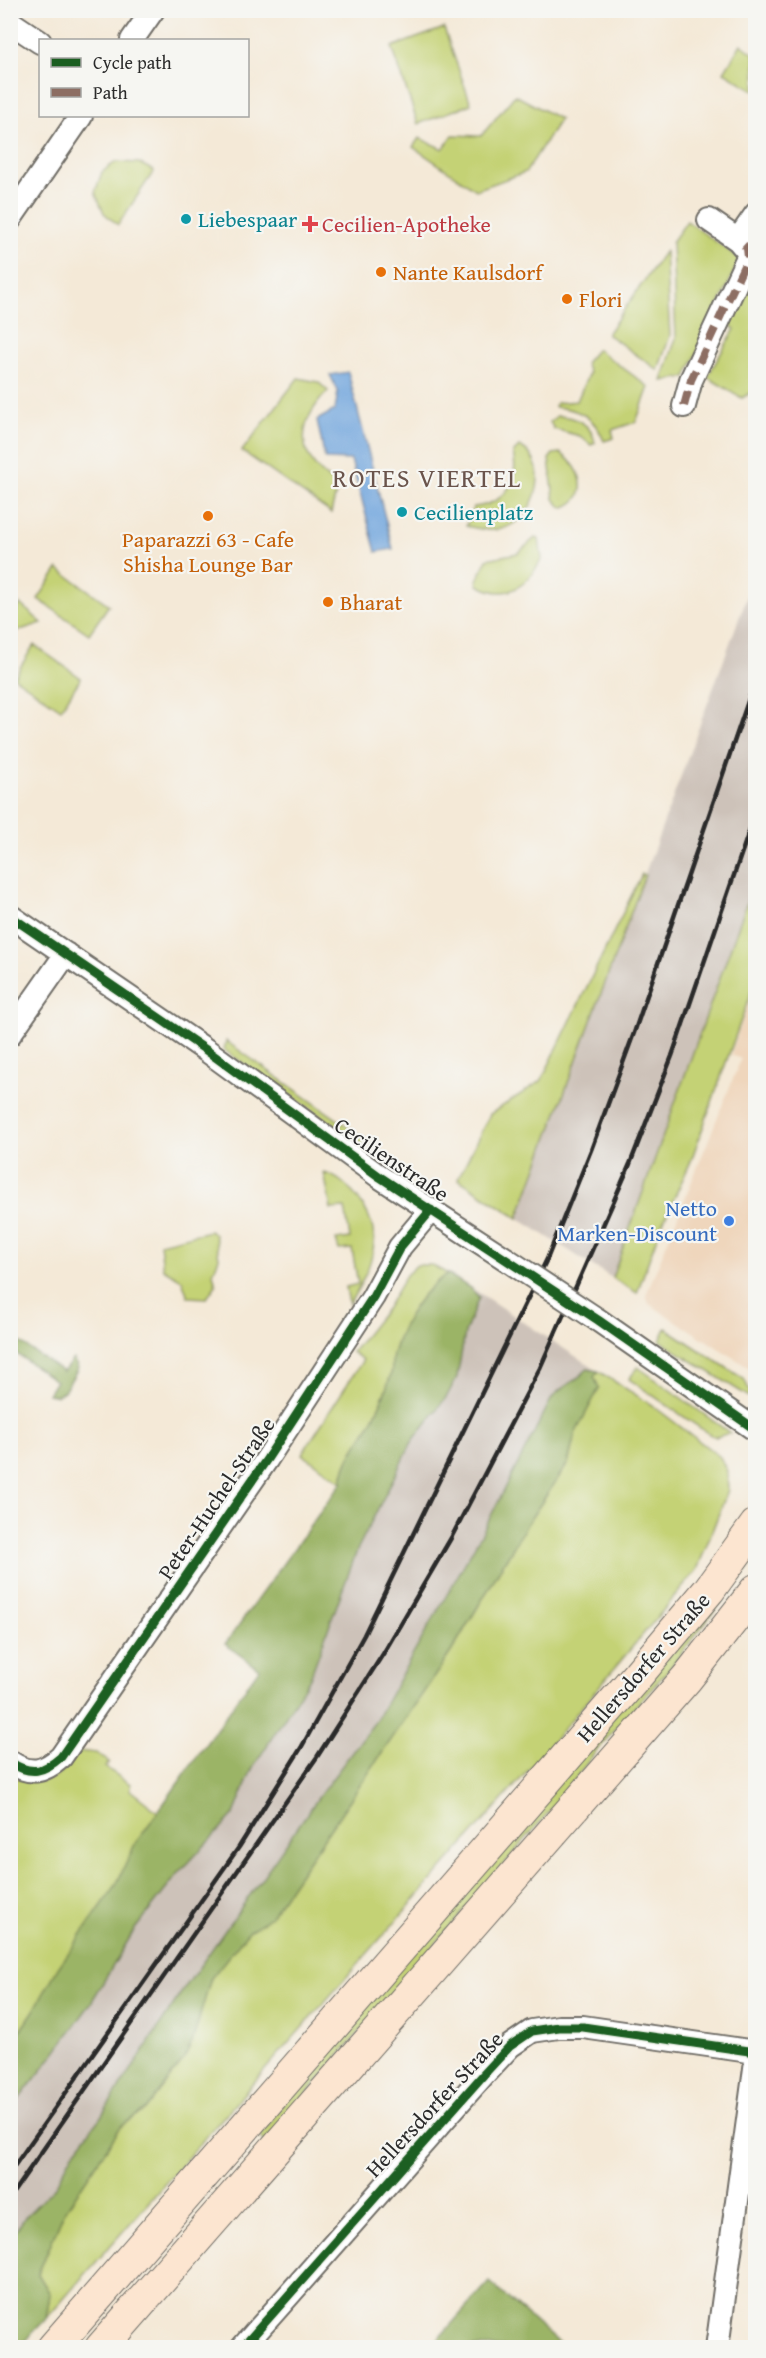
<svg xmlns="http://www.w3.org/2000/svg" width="766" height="2358" font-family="'Gentium Book Plus',serif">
  <rect width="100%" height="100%" fill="#f6f6f2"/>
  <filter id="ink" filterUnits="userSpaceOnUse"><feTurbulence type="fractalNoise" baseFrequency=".0167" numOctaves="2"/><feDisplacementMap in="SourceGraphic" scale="12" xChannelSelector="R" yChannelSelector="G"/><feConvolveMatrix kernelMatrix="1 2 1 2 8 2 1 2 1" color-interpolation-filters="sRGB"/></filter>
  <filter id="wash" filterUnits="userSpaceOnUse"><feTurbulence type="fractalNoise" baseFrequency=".008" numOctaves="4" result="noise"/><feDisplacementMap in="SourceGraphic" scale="24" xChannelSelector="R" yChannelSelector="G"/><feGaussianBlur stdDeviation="1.35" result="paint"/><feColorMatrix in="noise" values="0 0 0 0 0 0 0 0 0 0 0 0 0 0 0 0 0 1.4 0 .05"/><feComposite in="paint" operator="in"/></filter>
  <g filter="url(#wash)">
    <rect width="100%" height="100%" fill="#f4e9d7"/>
    <!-- built -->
    <path fill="#efd6bc" d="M755 981V1368L751 1369 649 1304 646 1295 741 1059 731 1055Z"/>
    <!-- industrial -->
    <path fill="#cdc2b9" d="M755 575V880L612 1278 518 1218Z
      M470 1287 598 1371 11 2302V2059L178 1828Z"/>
    <!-- green -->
    <path fill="#c4d274" stroke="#787e50" stroke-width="1.5" d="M444 28 471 104 418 124 392 47Z
      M741 44 755 55V91L724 72Z
      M515 95 560 119 526 172 476 190 413 147 419 138 443 149 453 135 481 136Z
      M116 162 139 163 154 171 118 225 104 213 95 192 102 172Z
      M687 221 740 259 686 377 662 381 676 338 672 242Z
      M665 251 670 336 658 370 607 334Z
      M755 275V390L742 398 707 377 735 329 727 324Z
      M597 349 649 387 636 422 612 430 614 438 604 441C595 417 579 409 555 407L556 403 577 401 589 373 585 363Z
      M298 378 318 382 328 391C294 426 296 459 338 485L331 513 242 451Z
      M557 416C575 416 592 424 595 443L591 445 580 436 554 429 550 422Z
      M520 446C556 467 533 528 494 530 485 531 475 528 466 526L474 507C504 504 520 482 513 453Z
      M560 453C582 466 593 499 562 508L554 499 549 459 553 454Z
      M535 538 539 539 542 559C528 584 509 603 478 585L477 580 487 559 518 553Z
      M58 569 109 605 89 634 38 599Z
      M20 604 42 623 11 633V621Z
      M34 645 81 678 61 709 14 677Z
      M642 874 645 875 518 1218 458 1179 490 1114 541 1081Z
      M755 880V981L691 1161 659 1231 637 1293 612 1278Z
      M226 1041 381 1150 380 1156 224 1050Z
      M324 1173C337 1176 346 1185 354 1194 388 1232 373 1266 349 1304L346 1287 358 1284 352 1249 339 1250 336 1240 350 1238 345 1208 331 1209Z
      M209 1231 215 1234 219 1258 213 1273 216 1285 207 1298 188 1297 182 1280 163 1269 160 1243Z
      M417 1265H432L448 1274C422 1289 402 1322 394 1351 391 1358 393 1366 391 1374 387 1388 381 1403 374 1417 363 1439 345 1456 342 1482L302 1454 363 1360 352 1352 387 1308 406 1275Z
      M666 1328 744 1379 754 1400 660 1341Z
      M638 1367 730 1433 716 1437 709 1434 629 1379Z
      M598 1371 652 1405 720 1457 727 1471 728 1490 697 1570 540 1757 46 2319 50 2294 38 2274 63 2214 122 2125 145 2110 192 2043 211 1978 248 1932 270 1917 451 1652 527 1524 568 1464 575 1434 599 1388 594 1377Z
      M755 1546V1558L670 1668 597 1750 560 1799 265 2142 260 2137 293 2089Z
      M78 1751 96 1753 109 1762 105 1767 130 1784V1790L178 1828 11 2059V1776C15 1776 21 1780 28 1781 54 1785 65 1770 78 1751Z"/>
    <!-- forest -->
    <path fill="#9bb466" stroke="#637048" stroke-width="1.5" d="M448 1274 470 1288 479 1297 465 1333 457 1377 447 1396 412 1442 358 1548 310 1678 252 1769 234 1814 178 1874 135 1929 89 2006 52 2057 11 2109V2044L33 2012 58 1968 116 1885 135 1844 259 1669 225 1644 342 1482C345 1456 363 1439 374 1417 381 1403 387 1388 391 1374 393 1366 391 1358 394 1351 402 1322 422 1289 448 1274Z
      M11 1336 63 1372 73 1359 78 1368 65 1390 57 1396 48 1394 56 1381 11 1350Z
      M587 1369 598 1371 594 1377 599 1388 575 1434 568 1463 527 1524 451 1652 270 1917 248 1932 211 1978 192 2043 183 2061 145 2110 122 2125 63 2214 38 2274 50 2294 46 2319 19 2347H11V2237L26 2216 55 2187 73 2153 100 2118 179 1996 323 1791 374 1723 482 1533 552 1398C563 1384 576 1383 587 1369Z
      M489 2282 564 2347H431Z"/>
    <!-- water -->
    <path fill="#71a5dd" stroke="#4e6884" stroke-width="1.5" d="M348 372 393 549 376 552 351 460 325 459 317 420 335 410 338 391 330 375Z"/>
  </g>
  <g filter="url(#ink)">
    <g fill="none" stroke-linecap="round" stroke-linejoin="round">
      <defs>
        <path id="street" d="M10 22 40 42
          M132 40 153 10
          M10 219 81 116
          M738 240 756 214
          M684 406 691 380 748 257 749 253 738 240 709 220
          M10 916 206 1050 380 1177 506 1259
          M10 1034 66 954
          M598 1320 756 1430
          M10 1762C31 1776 44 1772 61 1757L267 1459 373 1297 400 1247 431 1210
          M242 2348 485 2073 510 2046 532 2031 559 2027H583L756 2052
          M717 2348 756 2061"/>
        <path id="secondary" d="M53 2348 635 1678 709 1590 756 1525
          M101 2348 687 1678 756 1590"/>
      </defs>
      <!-- street casing -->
      <use href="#street" stroke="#716e67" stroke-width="26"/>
      <!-- secondary casing -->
      <use href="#secondary" stroke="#716e67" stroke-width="34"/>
      <!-- street -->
      <use href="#street" stroke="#fff" stroke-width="22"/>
      <!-- secondary -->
      <use href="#secondary" stroke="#fce5d0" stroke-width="32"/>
      <!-- rail -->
      <path stroke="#2b2b2b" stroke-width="4.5" d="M10 2172 239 1847 301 1748 364 1635 547 1259 591 1150 634 1033 756 678
        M10 2197 317 1757 383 1654 451 1538 540 1368 630 1164 672 1056 756 811"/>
      <defs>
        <path id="street-bridge" d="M506 1259 598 1320"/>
      </defs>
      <!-- street-bridge casing -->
      <use href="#street-bridge" stroke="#716e67" stroke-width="26" stroke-linecap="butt"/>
      <!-- street-bridge -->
      <use href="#street-bridge" stroke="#fff" stroke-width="22"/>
      <!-- quiet -->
      <path stroke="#8d6e63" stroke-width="8" stroke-dasharray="15 8" stroke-linecap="butt" d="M684 406 691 380 748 257 747 248 738 240"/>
      <defs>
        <path id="cycleway" d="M10 916 206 1050 380 1177 598 1320 756 1430
          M10 1762C31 1776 44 1772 61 1757L267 1459 373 1297 400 1247 431 1210
          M242 2348 485 2073 510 2046 532 2031 559 2027H583L756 2052"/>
      </defs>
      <!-- cycleway casing -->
      <use href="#cycleway" stroke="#f6f6f2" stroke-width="13"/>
      <!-- cycleway -->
      <use href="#cycleway" stroke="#1b5e20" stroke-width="9"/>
    </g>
  </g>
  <!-- markers -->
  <g fill="#0f9aa8" stroke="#f6f6f2" stroke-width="2">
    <circle cx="186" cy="219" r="6"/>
    <circle cx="402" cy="512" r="6"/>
  </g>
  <path fill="#e0444e" stroke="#f6f6f2" stroke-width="2" d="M307 215h6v6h6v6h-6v6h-6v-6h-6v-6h6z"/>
  <g fill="#e8710a" stroke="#f6f6f2" stroke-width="2">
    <circle cx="381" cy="272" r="6"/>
    <circle cx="567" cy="299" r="6"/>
    <circle cx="208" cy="516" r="6"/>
    <circle cx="328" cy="602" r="6"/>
  </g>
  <circle fill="#3f7fe0" stroke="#f6f6f2" stroke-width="2" cx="729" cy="1221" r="6"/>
  <g text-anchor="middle" stroke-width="4.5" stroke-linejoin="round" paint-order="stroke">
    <!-- culture labels -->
    <g font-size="22" fill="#0d838f" stroke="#f6f6f2" text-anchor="start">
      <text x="198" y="227">Liebespaar</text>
      <text x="414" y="520">Cecilienplatz</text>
    </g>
    <!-- health labels -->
    <g font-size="22" fill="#be3a42" stroke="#f6f6f2" text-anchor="start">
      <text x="322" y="232">Cecilien-Apotheke</text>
    </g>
    <!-- food labels -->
    <g font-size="22" fill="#c56008" stroke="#f6f6f2" text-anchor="start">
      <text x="393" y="280">Nante Kaulsdorf</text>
      <text x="579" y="307">Flori</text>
      <text x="208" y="547" text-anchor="middle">Paparazzi 63 - Cafe<tspan x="208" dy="25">Shisha Lounge Bar</tspan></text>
      <text x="340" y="610">Bharat</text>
    </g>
    <!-- street labels -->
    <g font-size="22" fill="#2b2b2b" stroke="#f6f6f2">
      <text transform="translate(392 1159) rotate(34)" y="8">Cecilienstraße</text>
      <text transform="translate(216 1498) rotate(-56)" y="8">Peter-Huchel-Straße</text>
      <text transform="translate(643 1667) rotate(-49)" y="8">Hellersdorfer Straße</text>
      <text transform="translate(434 2104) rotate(-47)" y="8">Hellersdorfer Straße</text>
    </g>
    <!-- shop labels -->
    <g font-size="22" fill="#366cbe" stroke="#f6f6f2" text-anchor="end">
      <text x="717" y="1216">Netto<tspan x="717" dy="25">Marken-Discount</tspan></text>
    </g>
    <!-- quarter labels -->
    <g font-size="26" letter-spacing="1.5" fill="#6a544c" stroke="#f6f6f2">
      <text x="427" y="487">ROTES VIERTEL</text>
    </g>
  </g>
  <!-- margin -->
  <rect width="766" height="2358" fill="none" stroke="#f6f6f2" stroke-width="36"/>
  <!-- legend -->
  <rect x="39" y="39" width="210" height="78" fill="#f6f6f2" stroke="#a5a5a2" stroke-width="1.5"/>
  <rect x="51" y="58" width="30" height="9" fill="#1b5e20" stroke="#a5a5a2" stroke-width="1.5"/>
  <text x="93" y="69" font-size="18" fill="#2b2b2b">Cycle path</text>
  <rect x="51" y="88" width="30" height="9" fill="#8d6e63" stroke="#a5a5a2" stroke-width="1.5"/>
  <text x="93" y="99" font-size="18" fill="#2b2b2b">Path</text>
</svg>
